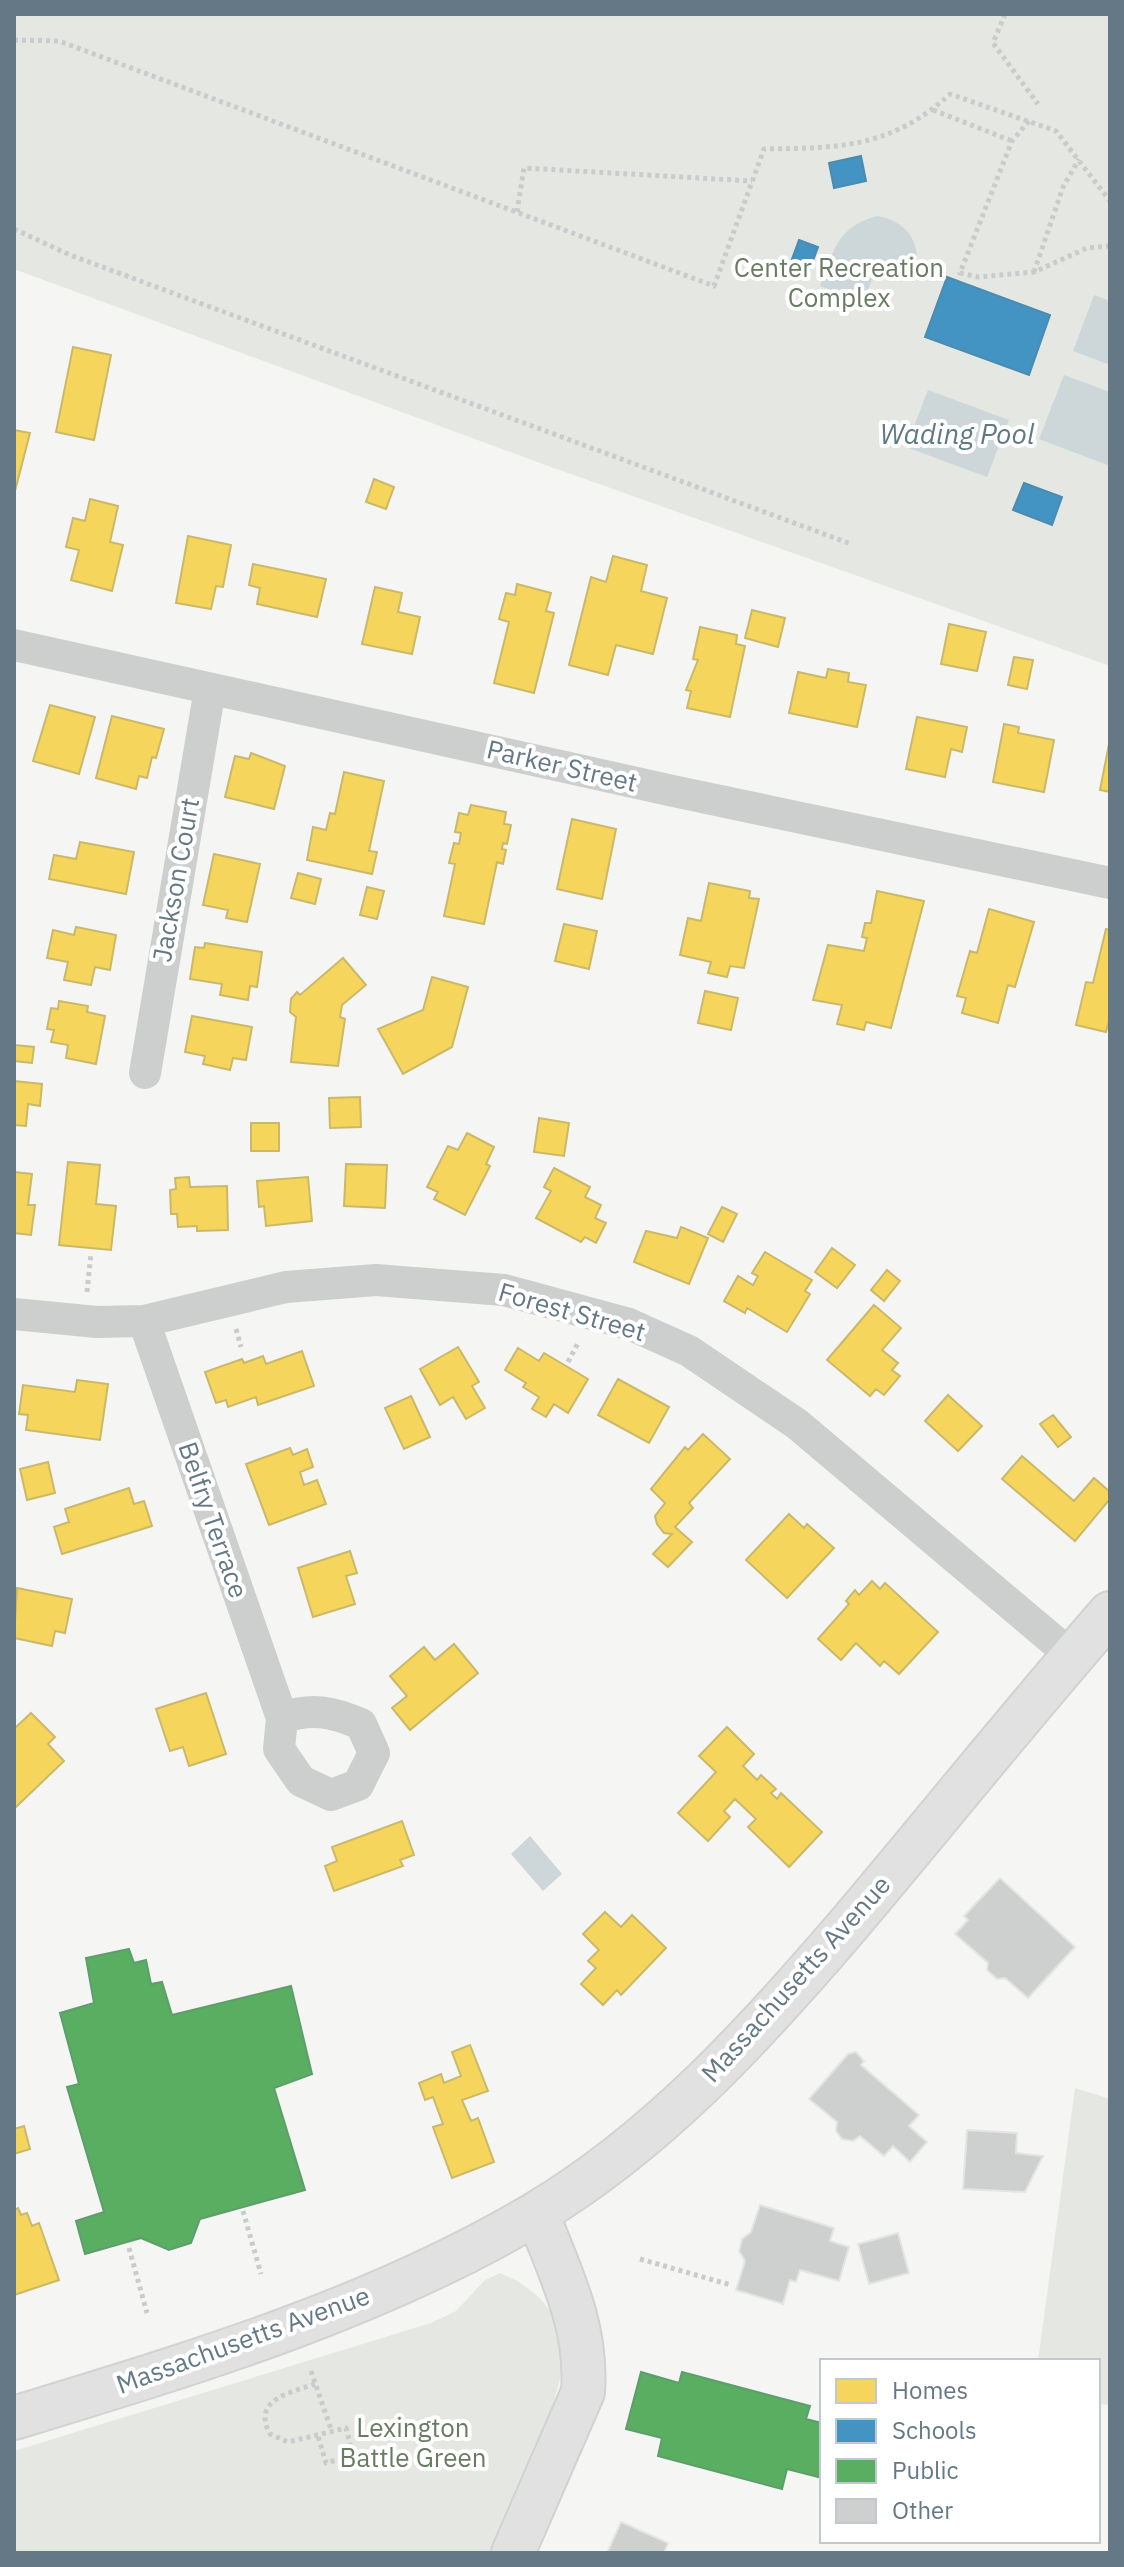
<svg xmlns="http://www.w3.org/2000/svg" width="1124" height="2567" font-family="'IBM Plex Sans',sans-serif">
  <rect width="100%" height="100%" fill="#f5f5f4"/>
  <!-- green -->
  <path fill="#e5e8e2" d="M14 14H1110V666L540 463 14 269Z
    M1075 2088 1110 2099V2405L1098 2404V2361H1038Z
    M500 2273C536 2288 562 2313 563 2355 565 2396 508 2510 491 2553H14V2451L431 2323 456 2311 485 2280Z"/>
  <!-- water -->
  <path fill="#cdd6d8" d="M877 216C912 222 924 249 913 282L877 267 863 302 820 286C835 249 836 228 877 216Z
    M1094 295 1110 301V365L1073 351Z
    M1064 375 1110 392V466L1039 439Z
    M928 390 1009 420 987 477 906 447Z
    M530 1836 562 1874 543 1891 511 1854Z"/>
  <!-- homes -->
  <path fill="#f6d55c" stroke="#cab968" stroke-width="2" d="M73 347 111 355 94 440 56 432Z
    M14 430 30 433 14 495Z
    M374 479 394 487 386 509 366 502Z
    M90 499 118 506 110 542 123 545 112 591 71 580 79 550 66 547 73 518 85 521Z
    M188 536 231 545 223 587 216 586 211 609 176 603Z
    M613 556 647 565 641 591 667 598 653 654 616 645 608 675 569 665 591 577 606 582Z
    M253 564 326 579 317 617 257 604 260 588 249 585Z
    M517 584 551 593 546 611 554 613 534 693 494 683 509 622 499 619 506 593 515 595Z
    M375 587 402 593 398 612 420 617 412 654 362 644Z
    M752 610 785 618 778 647 745 638Z
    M949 624 986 632 977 671 941 664Z
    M700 627 737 635 736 644 745 646 730 717 687 708 691 691 686 690 698 660 693 659Z
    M1014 657 1033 660 1027 689 1008 685Z
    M828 669 849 673 848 682 866 685 857 727 789 713 798 672 826 678Z
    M50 705 95 717 79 774 33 761Z
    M112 716 164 729 156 758 152 757 147 778 139 776 136 789 96 778Z
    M917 717 967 727 962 752 951 749 945 777 906 769Z
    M1004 724 1019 727 1018 733 1054 740 1044 792 993 782Z
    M1109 744H1110V792L1100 790Z
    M251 753 285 766 274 809 225 797 235 756 249 759Z
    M344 772 384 781 369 851 377 852 372 874 307 860 313 827 326 830 330 813 335 814Z
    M471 805 506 812 504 824 511 825 507 844 503 843 502 849 506 850 503 864 497 862 484 924 444 916 455 864 449 863 454 843 459 844 461 833 455 832 459 813 468 815Z
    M572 819 616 829 602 899 557 889Z
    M80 842 134 852 126 894 49 879 54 855 76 859Z
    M214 854 260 864 247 922 226 918 228 910 203 905Z
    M298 873 321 879 315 904 291 898Z
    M709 883 750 891 749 898 759 899 744 968 730 966 727 977 708 973 711 962 680 955 688 918 701 921Z
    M367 887 384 891 377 919 360 915Z
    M877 891 924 901 891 1028 866 1022 864 1030 837 1024 842 1005 813 1000 828 945 864 951 867 938 862 937 865 923H871Z
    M989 909 1034 922 1015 987 1008 985 998 1023 962 1013 966 998 957 996 970 951 977 953Z
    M564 924 597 931 589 969 555 961Z
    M76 927 116 935 110 970 95 967 91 985 64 980 68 962 47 958 53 930 74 935Z
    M1106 929 1110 930V1017L1106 1032 1076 1025 1086 982 1093 983Z
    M205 943 262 952 257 987 250 986 248 1000 220 995 222 984 190 979 195 947 204 948Z
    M343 958 366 985 342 1005 340 1017 345 1019 338 1066 291 1062 296 1017 290 1012 291 999 297 992 300 995Z
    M432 977 468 987 452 1047 403 1074 378 1029 423 1010Z
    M705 991 738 998 731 1030 698 1023Z
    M59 1001 88 1006 87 1012 105 1016 96 1064 66 1058 68 1045 51 1042 54 1030 47 1029 51 1008 58 1009Z
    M192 1016 252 1027 246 1060 233 1058 230 1070 203 1064 205 1056 185 1052Z
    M14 1045 34 1047 32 1063 14 1061Z
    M14 1081 42 1084 40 1106 28 1104 26 1126 14 1125Z
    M360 1097 361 1127 330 1128 329 1098Z
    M539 1118 569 1123 564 1156 534 1152Z
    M251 1123H279V1151H251Z
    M467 1133 494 1147 486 1164 490 1166 465 1215 434 1199 438 1192 427 1187 448 1146 458 1150Z
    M68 1162 100 1165 96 1204 116 1206 111 1250 59 1245Z
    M346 1164 387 1165 385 1208 344 1206Z
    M554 1168 590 1187 585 1197 601 1205 595 1218 606 1223 596 1243 585 1237 581 1242 536 1218 551 1191 544 1187Z
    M14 1172 32 1174 28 1205H35L31 1235 14 1233Z
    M189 1177 190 1187 227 1186 228 1230 197 1231V1226L178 1227 177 1214H171L170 1190 176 1189 175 1178Z
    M308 1177 312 1221 266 1226 264 1206 259 1207 257 1181Z
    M722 1207 737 1214 723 1242 708 1234Z
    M681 1227 708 1238 689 1284 634 1262 646 1231 677 1238Z
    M832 1248 855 1265 837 1288 815 1272Z
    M765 1252 812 1280 805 1291 810 1294 787 1332 747 1308 745 1313 724 1301 738 1276 753 1285 758 1276 752 1273Z
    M887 1270 900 1281 884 1301 871 1290Z
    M874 1305 901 1328 882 1350 898 1363 892 1370 900 1376 884 1395 876 1389 870 1396 827 1360Z
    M458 1347 479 1382 472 1386 485 1408 466 1419 453 1397 440 1405 420 1369Z
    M518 1348 539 1361 544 1353 588 1379 568 1413 554 1404 546 1417 532 1409 539 1397 523 1387 526 1383 505 1370Z
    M302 1351 314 1386 258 1405 256 1397 228 1407 226 1400 216 1403 205 1372 242 1359 244 1363 263 1356 266 1364Z
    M618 1379 669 1407 649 1443 598 1415Z
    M77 1380 108 1384 100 1440 26 1430 28 1415 19 1414 23 1385 75 1392Z
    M948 1395 982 1426 958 1451 925 1421Z
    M411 1396 430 1437 404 1449 385 1408Z
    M1053 1415 1071 1437 1058 1447 1040 1424Z
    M703 1434 730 1459 689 1503 693 1508 675 1527 692 1542 668 1567 653 1554 672 1534 664 1533 657 1524 655 1516 665 1503 651 1489 685 1447 688 1450Z
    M290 1448 293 1455 307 1449 313 1467 300 1472 304 1485 317 1480 326 1504 269 1525 246 1464Z
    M1022 1456 1074 1501 1094 1478 1110 1492V1499L1075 1541 1002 1479Z
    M48 1462 55 1493 27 1500 20 1469Z
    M129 1488 134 1504 144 1501 152 1526 62 1554 54 1527 69 1522 65 1509Z
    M789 1514 804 1528 807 1524 834 1548 787 1598 746 1560Z
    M350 1551 357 1573 346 1576 355 1604 313 1617 298 1568Z
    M872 1581 880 1589 885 1583 938 1632 899 1674 884 1661 880 1666 856 1643 841 1660 818 1639 849 1604 846 1601 855 1590 859 1595Z
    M17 1588 72 1599 65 1633 55 1631 52 1646 14 1638Z
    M454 1644 478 1673 410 1730 392 1708 407 1696 390 1676 424 1647 435 1660Z
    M206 1693 226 1754 189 1766 183 1747 170 1751 156 1709Z
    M31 1713 55 1737 48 1744 64 1761 14 1809V1729Z
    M727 1727 754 1754 743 1766 757 1780 761 1775 776 1789 771 1793 777 1799 781 1793 822 1832 789 1867 748 1827 756 1819 735 1799 724 1811 730 1817 708 1841 678 1813 716 1772 699 1756Z
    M402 1821 414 1855 400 1860 403 1866 334 1891 325 1866 337 1861 332 1847Z
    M605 1912 621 1927 632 1915 666 1948 621 1995 617 1990 603 2005 581 1984 596 1968 588 1961 599 1950 583 1934Z
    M470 2045 488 2091 462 2100 471 2121 478 2118 494 2162 452 2178 433 2127 443 2124 433 2097 425 2100 419 2083 441 2074 444 2083 461 2076 452 2052Z
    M24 2126 30 2149 14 2154V2129Z
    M18 2208 21 2215 27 2213 32 2226 39 2223 59 2280 14 2295V2210Z"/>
  <!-- schools -->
  <path fill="#4393c3" stroke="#4d8bb0" stroke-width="2" d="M861 156 866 181 834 188 829 163Z
    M799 240 818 247 807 277 788 270Z
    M947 277 1050 315 1029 375 925 337Z
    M1024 483 1062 497 1052 525 1013 510Z"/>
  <!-- public -->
  <path fill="#5aae61" stroke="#5d9e6c" stroke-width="2" d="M129 1949 134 1963 146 1960 151 1984 162 1982 172 2015 291 1986 312 2074 274 2088 305 2190 200 2219 191 2243 169 2250 141 2238 85 2254 76 2221 104 2212 67 2087 79 2084 60 2013 94 2003 86 1958Z
    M641 2372 679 2383 682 2372 810 2406 806 2419 822 2423V2478L787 2469 782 2489 658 2456 662 2438 626 2429Z"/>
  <!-- building -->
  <path fill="#ced0d0" stroke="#e4e4e4" stroke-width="2" d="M1000 1878 1075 1947 1028 1998 1005 1978 997 1979 987 1970 988 1963 955 1934 968 1920 964 1916Z
    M856 2052 864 2061 861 2065 919 2115 909 2126 927 2142 910 2162 893 2146 884 2156 860 2136 853 2141 842 2139 836 2131 837 2122 809 2099 848 2054Z
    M967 2130 1017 2133 1016 2153 1043 2156 1025 2192 963 2189Z
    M760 2205 834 2228 830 2241 849 2247 839 2281 800 2270 796 2282 790 2280 783 2304 736 2290 745 2261 739 2251 742 2239 751 2232Z
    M898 2233 909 2273 869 2284 858 2244Z
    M621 2522 668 2543 664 2553H607Z"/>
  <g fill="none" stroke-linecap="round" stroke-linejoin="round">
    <defs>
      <path id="major" d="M14 2418C191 2364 375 2309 535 2214 656 2142 753 2036 844 1930 933 1825 1019 1717 1110 1613
        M513 2553 583 2392C588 2326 560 2273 537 2213"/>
    </defs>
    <!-- major casing -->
    <use href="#major" stroke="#d1d2d2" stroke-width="46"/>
    <!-- path -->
    <path stroke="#cacbcc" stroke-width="5" stroke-dasharray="4 4" stroke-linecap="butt" d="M1005 14 993 43 1038 104
      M14 40 59 41 714 286 764 149C840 148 891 148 950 94L1056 131 1110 201
      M933 110 1012 141
      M1029 121 1012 141 960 273 978 277 1034 272 1087 248 1110 246
      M517 212 524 168 752 181
      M14 229 70 255 851 544
      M1034 272 1063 187 1079 159
      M87 1292 91 1253
      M236 1329 241 1347
      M568 1362 578 1343
      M243 2211 261 2274
      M129 2248 147 2313
      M640 2259 731 2285
      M311 2371 332 2432
      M315 2384C291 2392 251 2400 270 2434L288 2442 346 2428 353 2455 326 2463 318 2436"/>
    <!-- minor -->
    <path stroke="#cdcfcf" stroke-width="32" d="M14 645 673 791 1110 883
      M145 1073 210 689
      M14 1314 97 1322 144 1321 286 1287 376 1280 504 1290 629 1324 689 1351 797 1424 1073 1657
      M144 1321 282 1718C312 1707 332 1712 361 1724L374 1753 358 1785 331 1795 301 1781 279 1749 282 1718"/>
    <!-- major -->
    <use href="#major" stroke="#e1e1e2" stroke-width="42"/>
  </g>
  <g text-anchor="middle" stroke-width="8" stroke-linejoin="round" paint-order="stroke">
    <!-- park labels -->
    <g font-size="26" fill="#697c63" stroke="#fff">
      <text x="839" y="277">Center Recreation<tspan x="839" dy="30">Complex</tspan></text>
      <text x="413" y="2437">Lexington<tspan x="413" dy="30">Battle Green</tspan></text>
    </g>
    <!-- street labels -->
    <g font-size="26" fill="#647885" stroke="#fff">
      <text transform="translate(562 766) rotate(13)" y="9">Parker Street</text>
      <text transform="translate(176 880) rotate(-80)" y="9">Jackson Court</text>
      <text transform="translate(572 1312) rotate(16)" y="9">Forest Street</text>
      <text transform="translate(213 1520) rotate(71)" y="9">Belfry Terrace</text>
      <text transform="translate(796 1979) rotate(-48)" y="9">Massachusetts Avenue</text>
      <text transform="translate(243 2340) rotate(-20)" y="9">Massachusetts Avenue</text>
    </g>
    <!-- water labels -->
    <g font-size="28" font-style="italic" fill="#607a82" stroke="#fff">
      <text x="957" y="444">Wading Pool</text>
    </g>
  </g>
  <!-- border -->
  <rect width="1124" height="2567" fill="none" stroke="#647885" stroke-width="32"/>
  <!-- legend -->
  <rect x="820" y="2359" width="280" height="184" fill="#ffffff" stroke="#c1c9ce" stroke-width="2"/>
  <rect x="836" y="2379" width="40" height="24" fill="#f6d55c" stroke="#c1c9ce" stroke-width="2"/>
  <text x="892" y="2399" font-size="24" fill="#647885">Homes</text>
  <rect x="836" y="2419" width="40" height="24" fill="#4393c3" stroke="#c1c9ce" stroke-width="2"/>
  <text x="892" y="2439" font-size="24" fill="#647885">Schools</text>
  <rect x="836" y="2459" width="40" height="24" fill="#5aae61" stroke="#c1c9ce" stroke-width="2"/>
  <text x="892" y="2479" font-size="24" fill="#647885">Public</text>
  <rect x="836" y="2499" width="40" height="24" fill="#ced0d0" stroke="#c1c9ce" stroke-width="2"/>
  <text x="892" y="2519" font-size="24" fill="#647885">Other</text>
</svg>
